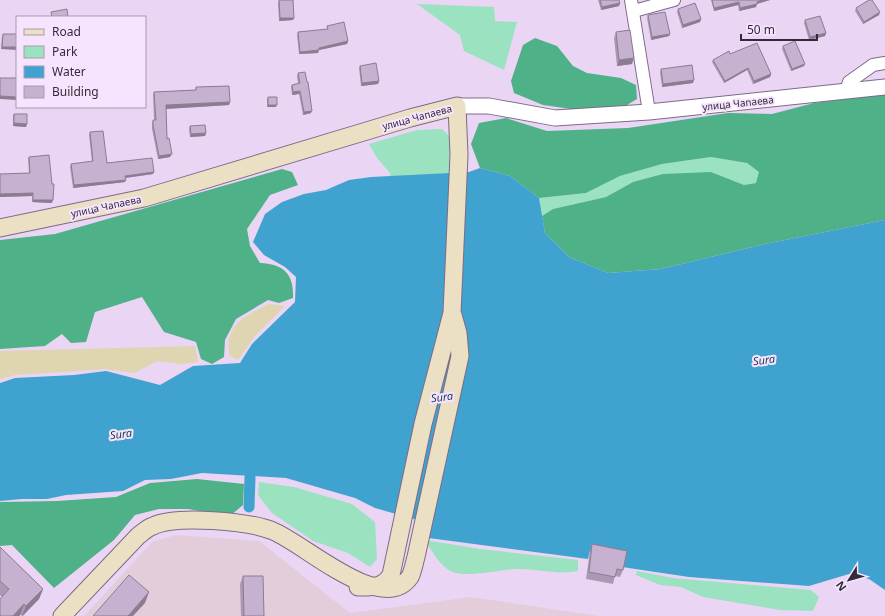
<svg xmlns="http://www.w3.org/2000/svg" width="885" height="616" font-family="'Noto Sans',sans-serif">
  <rect width="100%" height="100%" fill="#ebd5f5"/>
  <!-- industrial -->
  <path fill="#e3cddb" d="M176 535 259 541 350 613 471 597 599 616H84L152 542Z"/>
  <!-- green -->
  <path fill="#9ae2c0" d="M417 4 494 7 495 21 517 22 504 70 464 51 460 35Z
    M442 129 451 138V173L390 177V173L377 158 369 144 417 130Z
    M712 157 747 163 760 172 885 220 756 183 744 185 711 172 633 182 606 197 553 209 542 216 539 198 586 193 620 176 662 164Z
    M259 482 294 487 352 504 375 522 377 559 370 567 348 553 313 541 272 513 258 495Z
    M425 540 480 549 578 560V571C554 575 540 569 517 569 501 569 468 578 453 572 440 567 432 551 425 540Z
    M637 571 673 578 811 590 819 597 813 611 780 610 703 597 681 587 660 585 636 575Z"/>
  <!-- forest -->
  <path fill="#4eb188" d="M535 38 557 46 573 66 587 73 621 78 636 85 637 99 622 108 592 112 543 105 514 93 511 81 523 45Z
    M885 94V220L765 244 661 269 608 273 569 257 545 233 542 216 553 209 606 197 633 182 663 174 711 172 744 185 756 183 759 172 747 163 711 157 662 164 620 176 586 193 539 198 510 176 480 168 471 144 479 123 506 118 547 131 628 128 728 113 772 114 814 103Z
    M282 169 292 172 298 185 270 195 247 229 250 246 260 263C284 264 294 274 293 298L279 303 268 300 236 319 225 340 224 357 212 364 201 359 196 342 164 332 142 297 95 312 86 342 71 343 62 334 45 346 0 349V240L55 234Z
    M197 479 244 484 243 505 230 516 188 509H159L135 515 114 540 54 588 12 545 0 546V502L57 501 116 497 150 483Z"/>
  <!-- sand -->
  <path fill="#dfd5b0" d="M269 304 285 306 254 337 238 360 229 355C225 323 245 317 269 304Z
    M195 346 198 362 181 364 158 361 134 373 106 369 16 375 0 379V351Z"/>
  <!-- water -->
  <path fill="#40a2cf" d="M480 168 510 176 539 198 545 233 569 257 608 273 661 269 765 244 885 220V590L869 579 849 574 809 586 689 577 622 567 590 551 588 559 421 537 424 522 375 508 355 498 286 478 202 473 171 479 145 480 123 491 66 495 47 499H22L0 501V383L15 378 74 375 106 371 160 385 193 366 240 363 252 344 295 302 296 277 285 267 264 255 253 242 265 214 282 202 304 194 326 190 349 180 371 177 469 172Z"/>
  <g fill="none" stroke-linecap="round" stroke-linejoin="round">
    <!-- canal -->
    <path stroke="#40a2cf" stroke-width="11" d="M249 507 250 477"/>
    <defs>
      <path id="minor" d="M631 0 649 112
        M634 11 674 0
        M846 91 849 82 873 65 885 63"/>
      <path id="tertiary" d="M457 106H489L555 118 649 112 885 87"/>
      <path id="secondary" d="M0 228 144 198 410 118 457 106 459 155 452 313 423 424 391 575C383 588 372 587 358 587
        M62 616 138 536C142 533 147 528 153 526 176 515 249 521 273 531 305 544 382 616 410 577 413 571 414 564 416 557L460 356 458 333 453 315"/>
    </defs>
    <!-- minor casing -->
    <use href="#minor" stroke="#7e6a87" stroke-width="14"/>
    <!-- tertiary casing -->
    <use href="#tertiary" stroke="#7e6a87" stroke-width="17"/>
    <!-- secondary casing -->
    <use href="#secondary" stroke="#7e6a87" stroke-width="19"/>
    <!-- minor -->
    <use href="#minor" stroke="#fff" stroke-width="12"/>
    <!-- tertiary -->
    <use href="#tertiary" stroke="#fff" stroke-width="15"/>
    <!-- secondary -->
    <use href="#secondary" stroke="#ece0c4" stroke-width="17"/>
  </g>
  <!-- wall -->
  <path fill="#ab98b4" d="M279 0 294 18 293 20 279 21 278 3Z
    M598 0H619L620 3 619 6 601 10Z
    M711 0H770L757 4 756 7 739 11 738 5 714 11Z
    M856 8 879 15 863 24 855 11Z
    M678 9 701 19 700 22 682 28 677 12Z
    M648 15 670 34 669 36 651 40 647 18Z
    M805 20 826 33 825 36 809 40 804 23Z
    M327 26 348 41 347 44 319 50 318 53 299 54 297 35 298 32 327 30Z
    M616 32 632 64 617 66 614 38Z
    M3 34H17L1 49 2 36Z
    M783 46 804 66 791 71 782 49Z
    M730 54 771 74 770 77 753 84 747 70 724 83 712 62 713 60Z
    M360 66 379 81 378 84 361 86 359 68Z
    M661 69 693 83 662 87 660 72Z
    M298 73 311 113 303 115 299 94 292 95 291 87 292 85 298 84 297 76Z
    M196 87 230 102 229 105 166 109 167 139 170 157 158 159 152 129V123L153 120H154L153 95 154 92 195 90Z
    M268 97 276 107H267V99Z
    M14 114 27 124 26 127 13 126V116Z
    M190 126 206 133 205 136 190 137 189 129Z
    M90 132 107 163 154 172 153 174 126 178 125 182 73 188 70 167 71 164 92 162 89 135Z
    M29 157 52 203 32 202V196L0 197V174L29 173 28 159Z
    M592 544 623 570 620 577 615 576 613 584 586 579 590 551Z
    M0 547 43 589 39 599 23 616 20 615 19 616H0L2 597 0 595Z
    M243 576 264 616H241L240 584Z"/>
  <!-- shaded-wall -->
  <path fill="#8b7c92" d="M762 0H770L756 4 757 2Z
    M739 2 738 5 714 11V8Z
    M620 3 619 6 601 10 602 7Z
    M757 4 756 7 739 11 740 8Z
    M880 12 879 15 863 24 864 22Z
    M280 18H294L293 20 279 21Z
    M701 19 700 22 682 28 683 25Z
    M826 33 825 36 809 40 810 37Z
    M670 34 669 36 651 40 652 37Z
    M348 41 347 44 319 50 318 53 299 54 300 52Z
    M2 47H17V50L1 49Z
    M634 58 632 64 617 66 619 60Z
    M805 64 804 66 791 71 792 69Z
    M748 68 747 70 724 83 725 81Z
    M771 74 770 77 753 84 754 81Z
    M694 80 693 83 662 87 663 84Z
    M379 81 378 84 361 86 362 83Z
    M300 91 299 94 292 95 293 92Z
    M0 96 17 97V100L0 99Z
    M230 102 229 105 164 109 166 105Z
    M268 105H277L276 107H267Z
    M312 111 311 113 303 115 304 112Z
    M14 123 27 124 26 127 13 126Z
    M206 133 205 136 190 137 191 134Z
    M172 154 170 157 158 159 159 156Z
    M154 172 153 174 124 178 125 176Z
    M126 180 125 182 73 188 74 185Z
    M33 193 32 196 0 197V194Z
    M33 200H53L52 203 32 202Z
    M43 589 39 599 22 616 26 606Z
    M149 592 145 603 133 616H128Z
    M24 604 20 615 19 616H13Z"/>
  <!-- building -->
  <path fill="#c7b1d1" stroke="#8b7c92" d="M279 0H293L294 18H280Z
    M600 0H619L620 3 602 7Z
    M712 0H762L757 2V4L740 8 739 2 714 8Z
    M869 0H872L880 12 864 22 856 8Z
    M695 3 701 19 683 25 678 9Z
    M67 9 68 17H52L51 12Z
    M665 12 670 34 652 37 648 15Z
    M820 16 826 33 810 37 805 20Z
    M344 22 348 41 319 48V50L300 52 298 32 328 29 327 26Z
    M630 30 634 58 619 60 616 32Z
    M3 34H17V47H2Z
    M795 41 805 64 792 69 783 46Z
    M757 43 771 74 754 81 748 68 725 81 713 60 729 51 730 54Z
    M376 63 379 81 362 83 360 66Z
    M692 65 694 80 663 84 661 69Z
    M305 72 307 82H308L312 111 304 112 300 91 293 92 292 85 300 83 298 73Z
    M0 78H17V97L0 96Z
    M229 86 230 102 166 105 167 139 169 138 172 154 159 156 153 125V120H156L154 92 196 90V87Z
    M268 97H277V105H268Z
    M14 114H27V124L14 123Z
    M205 125 206 133 191 134 190 126Z
    M103 131 107 163 152 158 154 172 125 176 126 180 74 185 71 164 93 161 90 132Z
    M49 155 52 184H54L53 200H33V193L0 194V174L30 173 29 157Z
    M592 544 627 551 623 570 617 569 615 577 589 572Z
    M0 547 43 589 26 606 24 604 13 616H0V599L9 589 0 581Z
    M129 575 149 592 128 616H93Z
    M243 576H263L264 616H244Z"/>
  <g text-anchor="middle" stroke-width="4" stroke-linejoin="round" paint-order="stroke">
    <!-- street labels -->
    <g font-size="10" fill="#342b38" stroke="#f6e4fe">
      <text transform="translate(738 103) rotate(-6)" y="4">улица Чапаева</text>
      <text transform="translate(417 117) rotate(-15)" y="4">улица Чапаева</text>
      <text transform="translate(106 206) rotate(-12)" y="4">улица Чапаева</text>
    </g>
    <!-- water labels -->
    <g font-size="11" font-style="italic" fill="#153f52" stroke="#f6e4fe">
      <text transform="translate(764 360) rotate(-7)" y="4">Sura</text>
      <text transform="translate(442 397) rotate(-7)" y="4">Sura</text>
      <text transform="translate(121 434) rotate(-7)" y="4">Sura</text>
    </g>
  </g>
  <!-- legend -->
  <rect x="16" y="16" width="130" height="92" fill="#f6e4fe" stroke="#a89aaf"/>
  <rect x="24" y="29" width="20" height="6" fill="#ece0c4" stroke="#a89aaf"/>
  <text x="52" y="36" font-size="12" fill="#342b38">Road</text>
  <rect x="24" y="46" width="20" height="12" fill="#9ae2c0" stroke="#a89aaf"/>
  <text x="52" y="56" font-size="12" fill="#342b38">Park</text>
  <rect x="24" y="66" width="20" height="12" fill="#40a2cf" stroke="#a89aaf"/>
  <text x="52" y="76" font-size="12" fill="#342b38">Water</text>
  <rect x="24" y="86" width="20" height="12" fill="#c7b1d1" stroke="#a89aaf"/>
  <text x="52" y="96" font-size="12" fill="#342b38">Building</text>
  <!-- north arrow -->
  <g transform="translate(849 580) rotate(233)" stroke="#f6e4fe" stroke-width="3" paint-order="stroke">
  <path d="M0-3L7 15L0 10L-7 15Z" fill="#342b38"/>
  <text y="-6" font-size="11" font-weight="bold" text-anchor="middle" fill="#342b38">N</text>
  </g>
  <!-- scale -->
  <path d="M741 34v6h76v-6" fill="none" stroke="#342b38" stroke-width="2"/>
  <text x="747" y="34" font-size="12" fill="#342b38" stroke="#f6e4fe" stroke-width="3" paint-order="stroke">50 m</text>
</svg>
